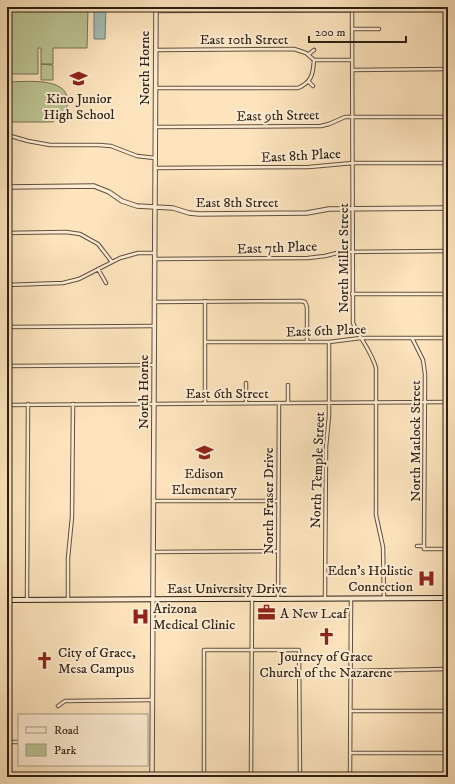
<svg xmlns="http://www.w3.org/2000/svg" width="455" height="784" font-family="'IM FELL DW Pica',serif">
  <rect width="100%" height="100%" fill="#fde4bd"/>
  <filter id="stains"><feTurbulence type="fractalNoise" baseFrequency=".005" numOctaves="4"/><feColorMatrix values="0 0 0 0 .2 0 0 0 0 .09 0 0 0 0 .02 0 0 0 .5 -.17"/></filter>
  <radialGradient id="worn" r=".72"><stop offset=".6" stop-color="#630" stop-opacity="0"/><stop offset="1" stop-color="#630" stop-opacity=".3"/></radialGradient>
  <!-- green -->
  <path fill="#bcc594" stroke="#747254" d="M7 7H88L87 48H53V64H41V48H38V74H7Z
    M41 64 53 65V80H41Z
    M7 82C25 82 74 75 67 107 65 115 59 119 52 122H7Z"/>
  <!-- water -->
  <path fill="#a1beb7" stroke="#727e75" d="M94 7H106L105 39H94Z"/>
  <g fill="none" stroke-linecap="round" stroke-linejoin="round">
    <defs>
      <path id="minor" d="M352 7 353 323C360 339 371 350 376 368V515L383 547 384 598
        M156 11 352 10
        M352 29H379
        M156 50 294 49 306 53 314 60H352
        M309 54 314 50
        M352 70 448 69
        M309 82 313 86
        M156 88H298C312 82 313 74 314 60
        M156 127 321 126 329 124 345 117H448
        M7 135 28 141 50 145H99L111 146 137 156 155 158
        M155 168 309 167 353 163H448
        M7 233 66 232 80 234 98 244 112 262
        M155 259 308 258 325 256 341 252 448 251
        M98 269 106 283
        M7 285 63 283 79 279 120 258 138 253H154
        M352 294H448
        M154 302 301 301 305 302 307 307V342
        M7 327 154 326
        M412 338 423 360 425 374 424 546
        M205 342H329L361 338H448
        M7 366 154 365
        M246 383V403
        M205 403V301
        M288 403V385
        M7 405 448 402
        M154 501H278
        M417 546H424V549H445V598
        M153 552 278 551
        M278 598 279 403
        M325 598 326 447 329 416V342
        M27 599 28 404
        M68 599V558L72 517 73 404
        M350 671 448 669
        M58 706 65 701 151 700
        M351 711H448
        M7 742H19
        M350 753H448
        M204 777V650H299L300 777
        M251 777 252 599
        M350 777 351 599"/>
      <path id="tertiary" d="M7 187 94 186 109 192 122 201 137 206 173 208 189 213 199 214 307 213 329 209 448 208
        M152 777 156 7"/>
      <path id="secondary" d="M7 600 448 598"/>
    </defs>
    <!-- minor casing -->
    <use href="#minor" stroke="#60503e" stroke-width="4.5"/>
    <!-- tertiary casing -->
    <use href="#tertiary" stroke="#60503e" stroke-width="5.5"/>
    <!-- secondary casing -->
    <use href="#secondary" stroke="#2c1f13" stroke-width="6"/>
    <!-- minor -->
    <use href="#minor" stroke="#feedd4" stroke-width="2.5"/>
    <!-- tertiary -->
    <use href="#tertiary" stroke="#feedd4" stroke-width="3.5"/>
    <!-- secondary -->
    <use href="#secondary" stroke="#feedd4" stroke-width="4"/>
  </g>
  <!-- icons -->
  <defs>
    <symbol id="school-bare" viewBox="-9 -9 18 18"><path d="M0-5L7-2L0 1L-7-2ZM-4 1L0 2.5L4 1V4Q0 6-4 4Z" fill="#8f2418" stroke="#feedd4" stroke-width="2.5" paint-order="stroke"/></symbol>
    <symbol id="hospital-bare" viewBox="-9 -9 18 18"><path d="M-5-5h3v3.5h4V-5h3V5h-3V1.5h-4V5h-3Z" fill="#8f2418" stroke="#feedd4" stroke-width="2.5" paint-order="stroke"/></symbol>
    <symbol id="office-bare" viewBox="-9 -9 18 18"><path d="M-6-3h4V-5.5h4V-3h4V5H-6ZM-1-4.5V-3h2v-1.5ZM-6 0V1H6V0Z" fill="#8f2418" stroke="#feedd4" stroke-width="2.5" paint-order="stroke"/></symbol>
    <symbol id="church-bare" viewBox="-9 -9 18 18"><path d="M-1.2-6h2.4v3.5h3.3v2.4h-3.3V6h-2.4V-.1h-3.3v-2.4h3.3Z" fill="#8f2418" stroke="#feedd4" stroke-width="2.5" paint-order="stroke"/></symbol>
  </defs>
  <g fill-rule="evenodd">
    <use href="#school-bare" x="66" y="66" width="25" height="25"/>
    <use href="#school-bare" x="192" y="440" width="25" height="25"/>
    <use href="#hospital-bare" x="414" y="566" width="25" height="25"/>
    <use href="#office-bare" x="254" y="600" width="25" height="25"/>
    <use href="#hospital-bare" x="128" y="604" width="25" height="25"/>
    <use href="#church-bare" x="314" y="624" width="25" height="25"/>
    <use href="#church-bare" x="32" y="648" width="25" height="25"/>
  </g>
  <g text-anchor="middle" stroke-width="4" stroke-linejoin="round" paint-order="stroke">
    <!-- street labels -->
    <g font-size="14" fill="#2c1f13" stroke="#feedd4">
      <text x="244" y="44">East 10th Street</text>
      <text transform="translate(144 68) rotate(-90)" y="5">North Horne</text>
      <text transform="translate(278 115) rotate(-1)" y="5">East 9th Street</text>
      <text transform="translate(301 155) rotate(-3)" y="5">East 8th Place</text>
      <text x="237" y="207">East 8th Street</text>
      <text transform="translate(277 247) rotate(-2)" y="5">East 7th Place</text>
      <text transform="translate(343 258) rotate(-90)" y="5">North Miller Street</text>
      <text transform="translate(326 330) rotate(-2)" y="5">East 6th Place</text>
      <text transform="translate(143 392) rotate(-90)" y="5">North Horne</text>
      <text x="227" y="398">East 6th Street</text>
      <text transform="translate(415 441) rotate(-90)" y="5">North Matlock Street</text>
      <text transform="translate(317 470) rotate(-88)" y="5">North Temple Street</text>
      <text transform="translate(268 501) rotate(-90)" y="5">North Fraser Drive</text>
      <text x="227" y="593">East University Drive</text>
    </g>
    <!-- poi labels -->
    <g font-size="14" fill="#2c1f13" stroke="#feedd4">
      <text x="79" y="103">Kino Junior<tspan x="79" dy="16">High School</tspan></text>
      <text x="204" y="478">Edison<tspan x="204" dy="16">Elementary</tspan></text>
      <text x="413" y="575" text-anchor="end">Eden's Holistic<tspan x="413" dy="16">Connection</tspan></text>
      <text x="153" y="613" text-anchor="start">Arizona<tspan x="153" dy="16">Medical Clinic</tspan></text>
      <text x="280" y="618" text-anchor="start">A New Leaf</text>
      <text x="58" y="657" text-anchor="start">City of Grace,<tspan x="58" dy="16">Mesa Campus</tspan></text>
      <text x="326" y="661">Journey of Grace<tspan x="326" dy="16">Church of the Nazarene</tspan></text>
    </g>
  </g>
  <!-- margin -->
  <rect width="455" height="784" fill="none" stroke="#fde4bd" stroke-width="24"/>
  <rect x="8" y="8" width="439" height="768" fill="none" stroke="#2c1f13" stroke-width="2"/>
  <rect x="12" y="12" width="431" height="760" fill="none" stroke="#2c1f13"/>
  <!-- legend -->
  <rect x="18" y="714" width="130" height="52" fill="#feedd4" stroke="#aa9b87"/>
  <rect x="26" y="727" width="20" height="6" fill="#feedd4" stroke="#aa9b87"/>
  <text x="54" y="734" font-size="12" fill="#2c1f13">Road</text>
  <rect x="26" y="744" width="20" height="12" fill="#bcc594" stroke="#aa9b87"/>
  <text x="54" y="754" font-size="12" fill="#2c1f13">Park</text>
  <!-- scale -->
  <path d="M309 36v6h97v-6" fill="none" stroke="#2c1f13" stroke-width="2"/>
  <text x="315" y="36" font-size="12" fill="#2c1f13" stroke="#feedd4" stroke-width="3" paint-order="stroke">200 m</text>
  <rect width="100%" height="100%" filter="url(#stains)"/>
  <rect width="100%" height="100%" fill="url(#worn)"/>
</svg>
